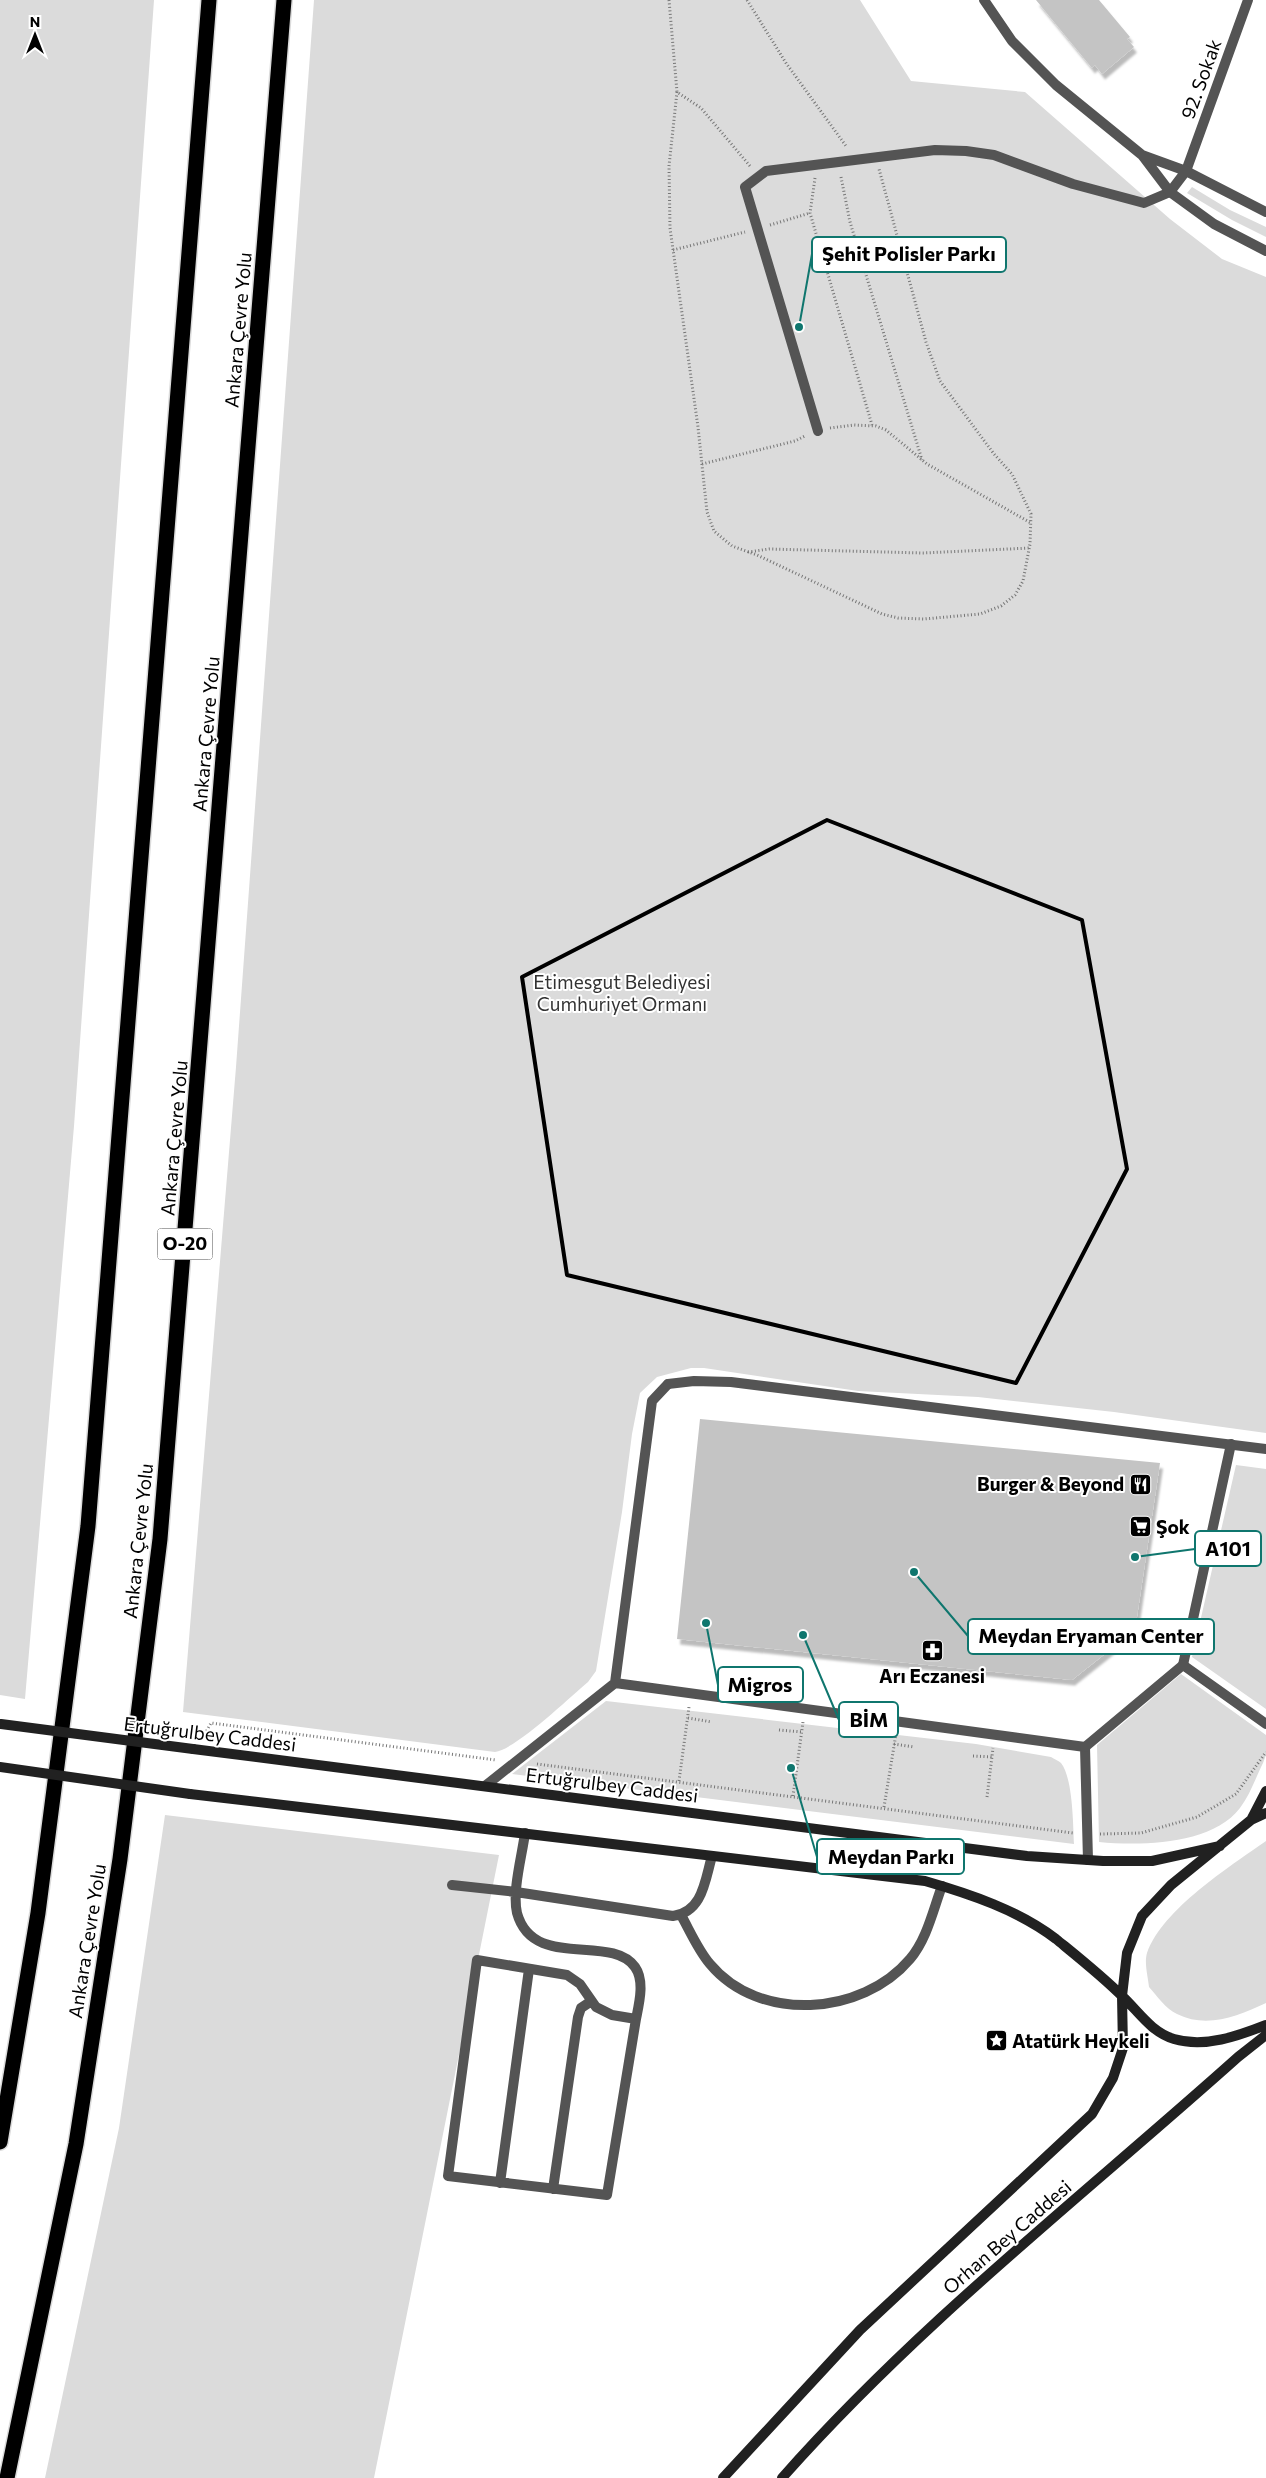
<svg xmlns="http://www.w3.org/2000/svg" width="1266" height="2478" font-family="Commissioner,sans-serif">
  <defs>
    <filter id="shadow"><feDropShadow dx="3" dy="5.5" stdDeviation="1" flood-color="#0004"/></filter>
  </defs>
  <rect width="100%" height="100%" fill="#fff"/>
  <!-- green -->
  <path fill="#dbdbdb" d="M0 0H154L74 1126 25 1699 0 1695Z
    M314 0H860L911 81 1025 92 1170 219 1222 259 1266 277V1433L1114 1412 978 1397 858 1391 704 1368H691L657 1377 640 1393 632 1434 622 1512 596 1671 588 1682C569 1698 516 1749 495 1752L183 1712 236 1067Z
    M1192 187 1230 210 1266 227V237L1232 220 1187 193Z
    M1236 1465 1266 1469V1709L1192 1657Z
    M1181 1674 1266 1735V1755L1263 1763C1256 1777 1250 1795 1240 1808 1212 1845 1141 1846 1099 1842L1097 1745Z
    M606 1701 976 1744 1051 1757C1054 1759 1059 1761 1061 1763 1073 1778 1073 1825 1074 1844L512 1774Z
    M165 1815 499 1855 374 2478H45L119 2128Z
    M1266 1841V2003C1238 2016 1207 2029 1177 2014 1166 2009 1157 1996 1149 1987 1148 1977 1144 1963 1147 1953 1163 1909 1229 1867 1266 1841Z"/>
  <!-- building -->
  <path fill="#c4c4c4" filter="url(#shadow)" d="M1036 0H1099L1130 37 1127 39 1134 47 1102 74 1095 65 1092 68Z
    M700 1419 1160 1463 1135 1630 1072 1680 677 1639Z"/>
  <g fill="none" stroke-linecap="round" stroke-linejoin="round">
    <defs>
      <path id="motorway" d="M0 2142 38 1913 88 1526 209 0
        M7 2478 76 2144 120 1859 160 1539 284 0"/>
    </defs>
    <!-- motorway casing -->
    <use href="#motorway" stroke="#dbdbdb" stroke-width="18"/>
    <!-- path -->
    <path stroke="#767676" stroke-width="3" stroke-dasharray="1 2.5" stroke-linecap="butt" d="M669 0 677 92 701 108 750 166
      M747 0 786 63 846 146
      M677 92 669 166 670 228 698 427 707 512 714 531 732 546 757 555 882 614 898 618 924 619 980 614 1001 606 1015 595 1023 581 1030 544 1031 514 1012 474 994 454 940 381 926 342 879 169
      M841 177 850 222 922 460
      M815 178 810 213 872 425
      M770 225 810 213
      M673 250 745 232
      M830 428 854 425 876 426 886 430 927 464 1031 523
      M702 464 795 441 805 436
      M748 552 769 549 923 553 1030 548
      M688 1718 712 1722
      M779 1730 802 1732
      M205 1734 211 1723 496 1760
      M894 1744 914 1747
      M973 1756 992 1757
      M537 1764 1073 1833
      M679 1781 689 1707
      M793 1796 803 1722
      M987 1797 993 1748
      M884 1807 896 1734
      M1100 1834 1141 1833 1197 1817 1236 1794 1266 1752"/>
    <!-- service -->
    <path stroke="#545454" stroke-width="10" d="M1183 1665 1231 1444
      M615 1683 1085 1747 1088 1860
      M485 1786 615 1683 652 1401 668 1384
      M525 1833C522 1856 512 1891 517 1913 533 1971 611 1933 635 1967 645 1981 639 2004 636 2019L607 2195 448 2176 477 1960 567 1975 580 1984 596 2007 612 2015 636 2019
      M452 1885 516 1892 673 1916C703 1912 705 1880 712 1856
      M681 1915C690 1931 698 1950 710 1964 759 2023 862 2016 910 1959 927 1939 933 1910 942 1886
      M500 2183 529 1969
      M553 2189 578 2017 581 2008 590 2002"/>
    <!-- minor -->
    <path stroke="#545454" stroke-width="10" d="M1186 171 1248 0
      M818 431 745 187 766 171 935 150 966 151 994 155 1073 184 1144 203 1170 192
      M668 1384 694 1381 731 1382 1266 1449
      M1085 1747 1183 1665 1266 1724"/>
    <!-- tertiary -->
    <path stroke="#545454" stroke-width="10" d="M984 0 1012 41 1056 85 1142 155 1170 192 1214 224 1266 251
      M1142 155 1186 171 1266 212
      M1170 192 1186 171"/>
    <!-- secondary -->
    <path stroke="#212121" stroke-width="10" d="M193 1749 1027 1856 1103 1861H1152L1220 1846
      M190 1794 925 1881C970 1894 1018 1910 1056 1939 1078 1957 1102 1976 1122 1996 1139 2012 1151 2032 1174 2039 1205 2048 1238 2036 1266 2025
      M1251 1820 1266 1791
      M723 2478 860 2330 1092 2114 1113 2078 1123 2048 1122 1996 1127 1953 1142 1916 1171 1885 1251 1820 1266 1813
      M782 2478C919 2323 1084 2195 1238 2057L1266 2035"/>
    <!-- motorway -->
    <use href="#motorway" stroke="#000" stroke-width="15"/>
    <!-- secondary-bridge -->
    <path stroke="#212121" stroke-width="10" d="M1 1724 193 1749
      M0 1767 190 1794"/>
  </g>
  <!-- marked area -->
  <path fill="none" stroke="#000" stroke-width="4" stroke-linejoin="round" d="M827 820 1082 920 1127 1169 1016 1383 567 1275 522 977Z"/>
  <!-- icons -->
  <defs>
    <symbol id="restaurant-square" viewBox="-11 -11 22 22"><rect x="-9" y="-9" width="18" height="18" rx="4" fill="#000" stroke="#fff"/><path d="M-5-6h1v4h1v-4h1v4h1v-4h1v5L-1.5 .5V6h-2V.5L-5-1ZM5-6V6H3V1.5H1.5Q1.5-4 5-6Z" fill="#fff"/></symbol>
    <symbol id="supermarket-square" viewBox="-11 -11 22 22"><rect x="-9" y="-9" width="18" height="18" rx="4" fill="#000" stroke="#fff"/><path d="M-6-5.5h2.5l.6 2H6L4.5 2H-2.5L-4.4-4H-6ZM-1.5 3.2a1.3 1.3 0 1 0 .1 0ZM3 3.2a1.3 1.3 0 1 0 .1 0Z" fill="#fff"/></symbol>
    <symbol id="pharmacy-square" viewBox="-11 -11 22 22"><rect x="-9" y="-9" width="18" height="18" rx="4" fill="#000" stroke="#fff"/><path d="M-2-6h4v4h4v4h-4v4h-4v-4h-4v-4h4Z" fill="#fff"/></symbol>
    <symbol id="sight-square" viewBox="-11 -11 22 22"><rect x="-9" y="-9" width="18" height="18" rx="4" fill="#000" stroke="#fff"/><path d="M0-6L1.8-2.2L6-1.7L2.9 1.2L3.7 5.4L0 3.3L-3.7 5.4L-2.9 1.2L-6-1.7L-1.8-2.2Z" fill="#fff"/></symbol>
  </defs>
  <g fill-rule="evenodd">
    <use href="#restaurant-square" x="1128" y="1472" width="25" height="25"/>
    <use href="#supermarket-square" x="1128" y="1514" width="25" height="25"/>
    <use href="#pharmacy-square" x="920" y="1638" width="25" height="25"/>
    <use href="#sight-square" x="984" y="2028" width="25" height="25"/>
  </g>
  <g text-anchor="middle" stroke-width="4" stroke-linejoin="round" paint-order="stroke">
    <!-- shield labels -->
    <rect fill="#fff" stroke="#4c4c4c" stroke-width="1" x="157.5" y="1228.5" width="55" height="31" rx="4"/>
    <g font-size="18" font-weight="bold" fill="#000">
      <text x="185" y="1250">O-20</text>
    </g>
    <!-- street labels -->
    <g font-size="19" fill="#000" stroke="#fff">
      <text transform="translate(1201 79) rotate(-70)" y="7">92. Sokak</text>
      <text transform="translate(238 330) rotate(-85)" y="7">Ankara Çevre Yolu</text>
      <text transform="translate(206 734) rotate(-85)" y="7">Ankara Çevre Yolu</text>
      <text transform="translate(174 1138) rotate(-85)" y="7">Ankara Çevre Yolu</text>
      <text transform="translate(138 1541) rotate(-84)" y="7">Ankara Çevre Yolu</text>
      <text transform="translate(210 1734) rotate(7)" y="7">Ertuğrulbey Caddesi</text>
      <text transform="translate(612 1785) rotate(7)" y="7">Ertuğrulbey Caddesi</text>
      <text transform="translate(87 1941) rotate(-81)" y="7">Ankara Çevre Yolu</text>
      <text transform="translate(1007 2237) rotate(-41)" y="7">Orhan Bey Caddesi</text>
    </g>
    <!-- park labels -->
    <g font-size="19" fill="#323232" stroke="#fff">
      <text x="622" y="989">Etimesgut Belediyesi<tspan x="622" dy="22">Cumhuriyet Ormanı</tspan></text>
    </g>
    <!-- poi labels -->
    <g font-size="19" font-weight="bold" fill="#000" stroke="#fff" text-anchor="start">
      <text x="1124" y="1491" text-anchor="end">Burger &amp; Beyond</text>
      <text x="1156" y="1534">Şok</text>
      <text x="932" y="1683" text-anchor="middle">Arı Eczanesi</text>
      <text x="1012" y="2048">Atatürk Heykeli</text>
    </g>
  </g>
  <!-- callouts -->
  <path fill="none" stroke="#0f766e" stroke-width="2" d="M799 327L812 254M1135 1557L1195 1549M914 1572L968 1636M706 1623L718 1685M803 1635L839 1720M791 1768L817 1857"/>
  <g fill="#0f766e" stroke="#fff" stroke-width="2">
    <circle cx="799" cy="327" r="5"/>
    <circle cx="1135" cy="1557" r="5"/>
    <circle cx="914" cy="1572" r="5"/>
    <circle cx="706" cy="1623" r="5"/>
    <circle cx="803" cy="1635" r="5"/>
    <circle cx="791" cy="1768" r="5"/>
  </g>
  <g fill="#fff" stroke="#0f766e" stroke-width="2">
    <rect x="812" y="237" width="194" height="35" rx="5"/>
    <rect x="1195" y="1531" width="66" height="35" rx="5"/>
    <rect x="968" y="1619" width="246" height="35" rx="5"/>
    <rect x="718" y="1667" width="85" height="35" rx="5"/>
    <rect x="839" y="1702" width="59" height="35" rx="5"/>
    <rect x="817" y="1839" width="147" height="35" rx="5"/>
  </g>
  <g font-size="20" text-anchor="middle" font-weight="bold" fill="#000">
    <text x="909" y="261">Şehit Polisler Parkı</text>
    <text x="1228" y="1556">A101</text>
    <text x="1091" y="1643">Meydan Eryaman Center</text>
    <text x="760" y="1692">Migros</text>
    <text x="869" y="1727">BİM</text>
    <text x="891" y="1864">Meydan Parkı</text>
  </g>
  <!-- north arrow -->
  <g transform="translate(35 35)" stroke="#ffffff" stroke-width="4" paint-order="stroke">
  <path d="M0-4L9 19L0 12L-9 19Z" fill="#000000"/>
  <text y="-8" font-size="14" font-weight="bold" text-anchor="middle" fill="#000000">N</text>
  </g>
</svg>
